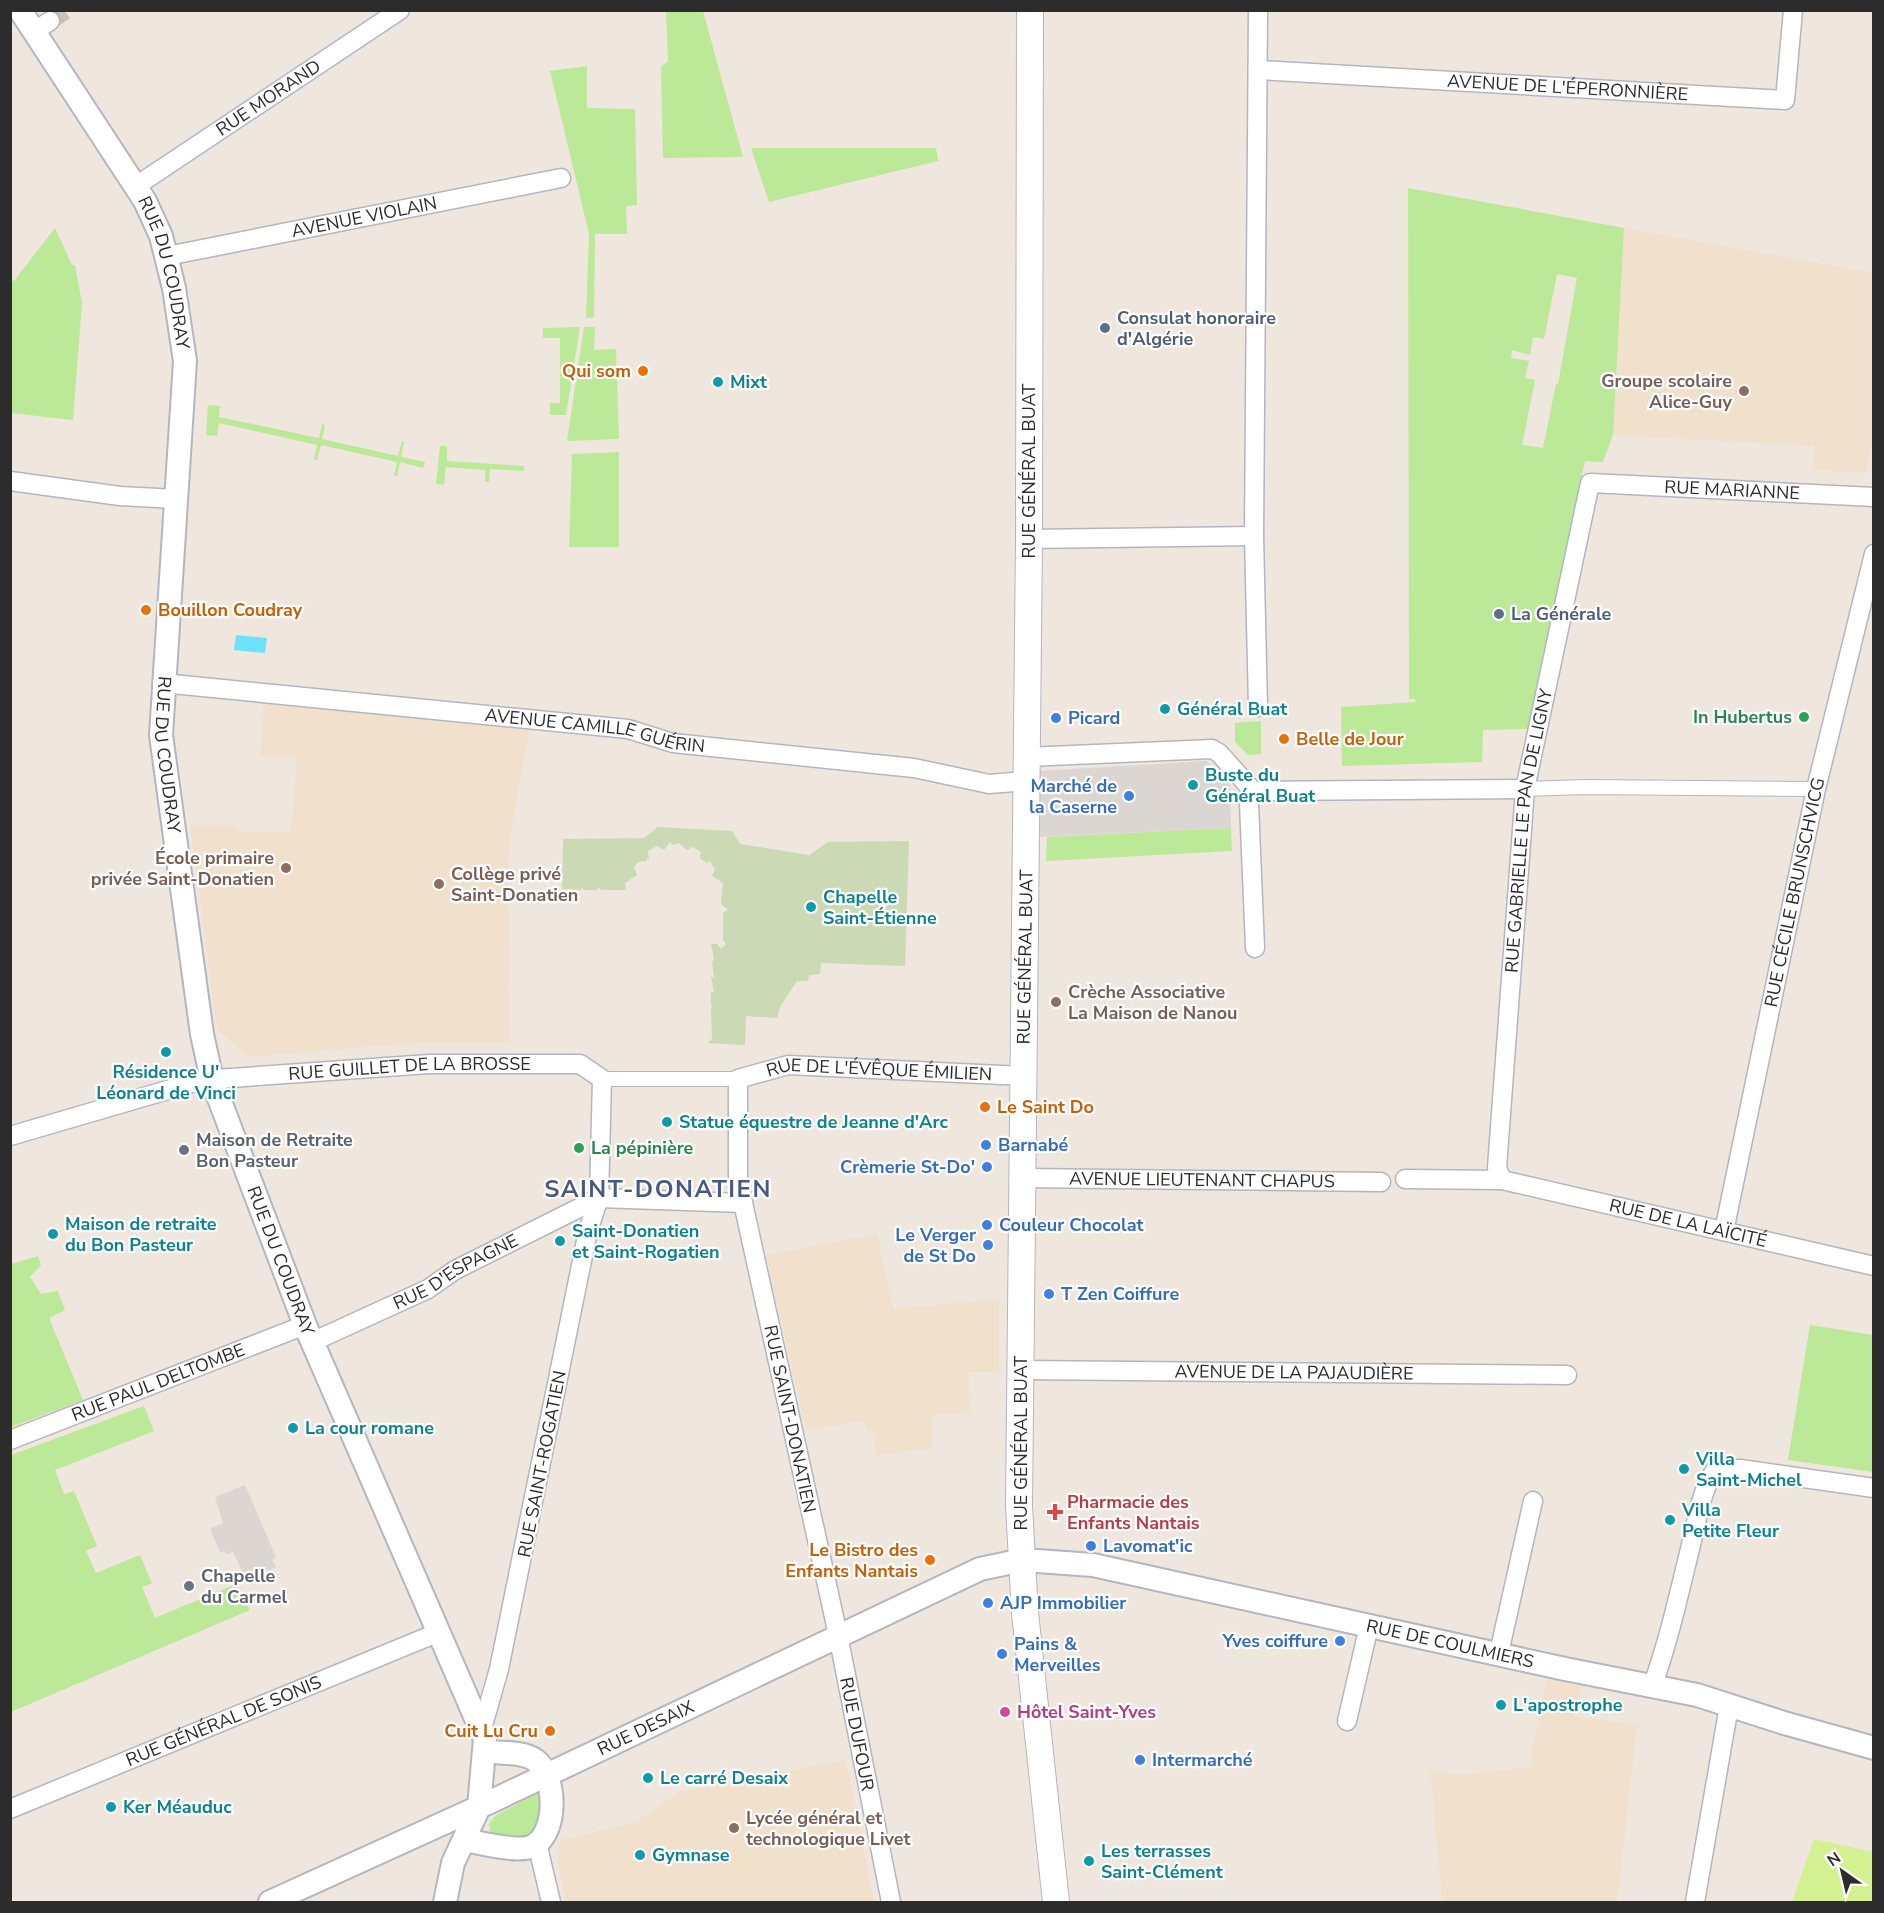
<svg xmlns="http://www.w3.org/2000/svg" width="1884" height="1913" font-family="'Nunito Sans',sans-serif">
  <rect width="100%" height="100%" fill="#efe6de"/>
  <!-- education -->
  <path fill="#f1e1cc" d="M1624 228 1873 273 1874 436 1866 473 1813 470 1814 446 1613 435Z
    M264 699 530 725 510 839 508 898 510 1043H412L249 1057 217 1029 190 825H236L237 831 291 832 297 757H260Z
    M877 1234 893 1309 999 1299V1372H968L970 1412 932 1415V1448L877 1455 872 1430H867L866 1421 806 1429 766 1255Z
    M1546 1679 1582 1686 1575 1716 1640 1725 1636 1734 1617 1902H1442L1430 1770 1459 1775 1529 1767Z
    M846 1760 874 1902H566L558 1862 560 1840 636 1822 679 1792Z"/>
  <!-- green -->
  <path fill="#bce997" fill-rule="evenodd" d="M666 11H703L743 157 663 158 661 67 668 61Z
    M587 66V108L635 109 637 205 626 206 627 234H595L594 317 586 318 589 234 550 71Z
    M751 148H936L938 161 769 202Z
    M1408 188 1624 228 1613 435 1603 462 1585 461 1529 729 1483 730 1482 762 1342 766 1341 707 1416 702 1415 699H1409ZM1557 274 1577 278 1558 384H1556L1543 448 1522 445 1535 380 1525 378 1529 361 1511 358 1512 350 1530 355 1533 337 1544 339Z
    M55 228 72 265H75L82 303 73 420 11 413V280L14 281Z
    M580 327 566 415H550V403H560V338H543V328Z
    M584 327H595L594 350 616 349 619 439 567 441Z
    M208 405 220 406 219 417 319 438 322 424 325 425 322 439 398 456 402 441 404 442 401 457 425 462 423 468 400 462 397 476H394L397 462 321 445 317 460H314L317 445 219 423 217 436 206 435Z
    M440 446H447V461L524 466V471L490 469 489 482H485V470L446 467 444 485 436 484Z
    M619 452V547H569L572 454Z
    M1261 721V754L1248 755 1235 742V723Z
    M1231 828 1232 851 1046 861 1047 837Z
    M38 1256 41 1265 30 1277 41 1294 58 1291 65 1310 49 1318 83 1400 11 1427V1261L12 1264Z
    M1810 1325 1873 1335V1472L1788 1460Z
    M144 1406 154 1431 55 1470 64 1494 74 1491 97 1546 86 1551 96 1573 140 1555 152 1583 142 1587 155 1618 236 1584 250 1610 11 1712V1455Z
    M537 1793 543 1798C535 1838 532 1843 491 1834L489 1824 495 1816Z"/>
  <!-- cemetery -->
  <path fill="#cbdab4" d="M658 827 732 831 740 844 809 855 828 842 909 841 905 966 821 963 820 974 809 975 808 981H797L780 1007 777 1018 746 1016 745 1045 708 1043 712 1039 711 1009 713 1006H711V992H714L711 977H714L712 962 714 959 711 944H717L721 949 726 944 723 940V913L728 910 721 904 723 883 712 876 715 870 710 861 707 863 700 858 701 852 693 847 687 850 679 843 673 845 670 842 664 850 657 846 648 851 649 859 647 858 646 861 638 862 634 867 637 875 625 883 626 890H601L598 887 597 890H584L581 887V890L562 889 563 839 644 838Z"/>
  <!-- pitch -->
  <path fill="#d4f192" d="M1814 1839 1873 1852V1902H1792Z"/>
  <!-- plaza -->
  <path fill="#dbd6d1" d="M1207 761 1230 785 1231 828 1037 837 1038 771Z
    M245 1485 276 1557 272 1560 276 1567 246 1580 233 1552 226 1554 225 1551 220 1552 210 1529 223 1523 215 1497Z"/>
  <!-- water -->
  <path fill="#6ae2f8" d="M236 635 267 638 265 653 234 650Z"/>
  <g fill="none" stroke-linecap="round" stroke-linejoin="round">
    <!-- minor-tunnel -->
    <path stroke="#c8c1ba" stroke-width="18" stroke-dasharray="18 9" stroke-linecap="butt" d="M50 21 66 10"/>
    <defs>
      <path id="pedestrian" d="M1525 789 1585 787 1816 789
        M602 1079H738"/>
      <g id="minor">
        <path d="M35 31 50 21"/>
        <path id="s1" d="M1259 70 1785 100 1793 10"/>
        <path id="s2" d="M136 186 400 10"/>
        <path id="s3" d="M167 256 561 178"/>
        <path d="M10 481 120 496 176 499"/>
        <path d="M1029 539 1254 536"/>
        <path id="s4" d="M162 683 628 729 673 743 914 768 989 784 1026 781"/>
        <path d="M1258 707 1254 536 1258 10"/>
        <path d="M1026 757 1212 749 1219 753 1253 791"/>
        <path d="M1253 791 1525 789"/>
        <path d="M1253 791 1249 803 1255 948"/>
        <path id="s5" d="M10 1136 202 1080 429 1064H580L602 1079 599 1198 588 1231 499 1669 482 1729"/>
        <path id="s6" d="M1022 1178 1381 1182"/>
        <path id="s7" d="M1405 1179 1502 1180 1874 1266"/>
        <path id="s8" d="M1502 1180 1497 1168 1525 789 1590 483 1874 497"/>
        <path id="s9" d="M1724 1231 1816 789 1874 554"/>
        <path id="s10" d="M312 1342 428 1289 455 1270 599 1198 743 1203"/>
        <path id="s11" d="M1020 1370 1567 1375"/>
        <path id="s12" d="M10 1440 305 1325"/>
        <path d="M1499 1653 1533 1501"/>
        <path d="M1652 1687C1668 1643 1678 1598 1689 1553 1696 1526 1700 1491 1716 1469H1740L1874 1488"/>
        <path d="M1347 1721 1369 1626"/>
        <path id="s13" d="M10 1809 437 1633"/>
        <path d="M537 1843 551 1902"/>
        <path id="s14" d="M891 1902 838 1635 738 1180V1079L788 1065 1024 1076"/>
        <path d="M1695 1902 1729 1706"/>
      </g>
      <g id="tertiary">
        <path id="s15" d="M20 10 145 201 161 236 174 288 185 361 161 735 202 1034 212 1080 305 1325 485 1739 479 1807 453 1863 445 1902"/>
        <path d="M465 1840C481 1843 519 1853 533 1846 558 1833 557 1776 535 1760 522 1751 501 1754 486 1751"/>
        <path id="s16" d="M270 1902 490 1802 980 1569 1023 1560 1093 1565 1565 1669 1697 1695 1784 1723 1874 1748"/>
      </g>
      <path id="secondary" d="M1030 10 1029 539 1019 1506 1025 1613 1056 1902"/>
    </defs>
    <!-- pedestrian casing -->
    <use href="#pedestrian" stroke="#b2b6c1" stroke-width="16"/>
    <!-- minor casing -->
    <use href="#minor" stroke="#b2b6c1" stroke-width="21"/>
    <!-- tertiary casing -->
    <use href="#tertiary" stroke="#b2b6c1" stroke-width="26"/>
    <!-- secondary casing -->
    <use href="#secondary" stroke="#b2b6c1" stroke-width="28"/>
    <!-- pedestrian -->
    <use href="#pedestrian" stroke="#fff" stroke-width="14"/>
    <!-- minor -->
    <use href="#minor" stroke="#fff" stroke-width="18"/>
    <!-- tertiary -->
    <use href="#tertiary" stroke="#fff" stroke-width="22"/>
    <!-- secondary -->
    <use href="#secondary" stroke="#fff" stroke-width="26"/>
  </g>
  <!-- markers -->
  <g fill="#5c6f8a" stroke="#fff" stroke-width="2">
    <circle cx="1105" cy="328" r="6"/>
    <circle cx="1499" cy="614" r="6"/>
  </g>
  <g fill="#e8710a" stroke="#fff" stroke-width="2">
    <circle cx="643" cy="371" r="6"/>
    <circle cx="146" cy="610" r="6"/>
    <circle cx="1284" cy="739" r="6"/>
    <circle cx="985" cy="1107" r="6"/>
    <circle cx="930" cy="1560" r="6"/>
    <circle cx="550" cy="1731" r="6"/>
  </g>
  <g fill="#0f9aa8" stroke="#fff" stroke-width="2">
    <circle cx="718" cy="382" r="6"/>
    <circle cx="1165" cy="709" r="6"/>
    <circle cx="1193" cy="785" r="6"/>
    <circle cx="811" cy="907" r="6"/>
    <circle cx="166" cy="1052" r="6"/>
    <circle cx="667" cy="1122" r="6"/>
    <circle cx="53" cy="1234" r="6"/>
    <circle cx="560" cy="1241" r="6"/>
    <circle cx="293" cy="1428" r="6"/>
    <circle cx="1684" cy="1469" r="6"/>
    <circle cx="1670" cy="1520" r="6"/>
    <circle cx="1501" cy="1705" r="6"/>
    <circle cx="648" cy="1778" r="6"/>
    <circle cx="111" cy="1807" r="6"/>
    <circle cx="640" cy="1855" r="6"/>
    <circle cx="1089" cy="1861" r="6"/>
  </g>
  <g fill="#8d6e63" stroke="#fff" stroke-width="2">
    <circle cx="1744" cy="391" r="6"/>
    <circle cx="286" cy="868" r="6"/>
    <circle cx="439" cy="884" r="6"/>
    <circle cx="1056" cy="1002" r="6"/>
    <circle cx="734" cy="1828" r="6"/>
  </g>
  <g fill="#2e9e5b" stroke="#fff" stroke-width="2">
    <circle cx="1804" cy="717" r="6"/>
    <circle cx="579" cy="1148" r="6"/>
  </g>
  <g fill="#3f7fe0" stroke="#fff" stroke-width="2">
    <circle cx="1056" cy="718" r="6"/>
    <circle cx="1129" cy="796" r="6"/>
    <circle cx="986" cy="1145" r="6"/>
    <circle cx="987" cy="1167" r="6"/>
    <circle cx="987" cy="1225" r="6"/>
    <circle cx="988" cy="1245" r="6"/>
    <circle cx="1049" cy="1294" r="6"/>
    <circle cx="1091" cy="1546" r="6"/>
    <circle cx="988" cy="1603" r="6"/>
    <circle cx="1340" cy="1641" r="6"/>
    <circle cx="1002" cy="1654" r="6"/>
    <circle cx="1140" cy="1760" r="6"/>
  </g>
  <g fill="#6b7280" stroke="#fff" stroke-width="2">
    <circle cx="184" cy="1150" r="6"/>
    <circle cx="189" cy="1586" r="6"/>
  </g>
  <path fill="#e0444e" stroke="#fff" stroke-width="2" d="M1052 1503h6v6h6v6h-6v6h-6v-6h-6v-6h6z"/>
  <circle fill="#d1479c" stroke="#fff" stroke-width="2" cx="1005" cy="1712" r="6"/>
  <g text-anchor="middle" stroke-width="4.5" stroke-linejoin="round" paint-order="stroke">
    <!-- street labels -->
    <g font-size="18" fill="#2c2c2c" stroke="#fff">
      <text dy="6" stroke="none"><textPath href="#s1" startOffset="309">AVENUE DE L'ÉPERONNIÈRE</textPath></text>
      <text dy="6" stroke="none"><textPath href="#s2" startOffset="159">RUE MORAND</textPath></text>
      <text dy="6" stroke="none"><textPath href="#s3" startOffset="201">AVENUE VIOLAIN</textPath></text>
      <text dy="6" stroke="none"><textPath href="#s15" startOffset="303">RUE DU COUDRAY</textPath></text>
      <text transform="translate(1029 471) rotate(-90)" y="6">RUE GÉNÉRAL BUAT</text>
      <text dy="6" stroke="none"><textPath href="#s8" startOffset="848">RUE MARIANNE</textPath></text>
      <text dy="6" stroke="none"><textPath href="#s4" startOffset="436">AVENUE CAMILLE GUÉRIN</textPath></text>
      <text dy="6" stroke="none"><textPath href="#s15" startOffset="789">RUE DU COUDRAY</textPath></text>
      <text dy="6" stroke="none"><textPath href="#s8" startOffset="352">RUE GABRIELLE LE PAN DE LIGNY</textPath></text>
      <text dy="6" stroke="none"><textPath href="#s9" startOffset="346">RUE CÉCILE BRUNSCHVICG</textPath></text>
      <text transform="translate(1025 957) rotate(-89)" y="6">RUE GÉNÉRAL BUAT</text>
      <text dy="6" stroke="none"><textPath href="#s5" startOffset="408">RUE GUILLET DE LA BROSSE</textPath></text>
      <text dy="6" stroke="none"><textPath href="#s14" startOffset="982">RUE DE L'ÉVÊQUE ÉMILIEN</textPath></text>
      <text dy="6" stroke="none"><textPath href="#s6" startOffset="180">AVENUE LIEUTENANT CHAPUS</textPath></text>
      <text dy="6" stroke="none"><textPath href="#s7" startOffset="288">RUE DE LA LAÏCITÉ</textPath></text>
      <text dy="6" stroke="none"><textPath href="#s15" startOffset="1311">RUE DU COUDRAY</textPath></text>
      <text dy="6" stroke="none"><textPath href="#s10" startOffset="160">RUE D'ESPAGNE</textPath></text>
      <text dy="6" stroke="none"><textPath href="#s11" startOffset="274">AVENUE DE LA PAJAUDIÈRE</textPath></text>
      <text dy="6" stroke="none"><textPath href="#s12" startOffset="159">RUE PAUL DELTOMBE</textPath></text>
      <text transform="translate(790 1419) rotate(78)" y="6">RUE SAINT-DONATIEN</text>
      <text transform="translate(1021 1443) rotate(-90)" y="6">RUE GÉNÉRAL BUAT</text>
      <text transform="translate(542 1464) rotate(-79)" y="6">RUE SAINT-ROGATIEN</text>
      <text dy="6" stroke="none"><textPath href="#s16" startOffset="1264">RUE DE COULMIERS</textPath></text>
      <text dy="6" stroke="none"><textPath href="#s13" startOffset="231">RUE GÉNÉRAL DE SONIS</textPath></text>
      <text dy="6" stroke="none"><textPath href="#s16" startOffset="414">RUE DESAIX</textPath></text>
      <text transform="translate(857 1734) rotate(79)" y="6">RUE DUFOUR</text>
    </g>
    <!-- service labels -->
    <g font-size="18" font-weight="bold" fill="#4e5e75" stroke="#fff" text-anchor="start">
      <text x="1117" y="324">Consulat honoraire<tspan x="1117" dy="21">d'Algérie</tspan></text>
      <text x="1511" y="620">La Générale</text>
    </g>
    <!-- food labels -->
    <g font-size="18" font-weight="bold" fill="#c56008" stroke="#fff" text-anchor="end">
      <text x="631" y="377">Qui som</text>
      <text x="158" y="616" text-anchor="start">Bouillon Coudray</text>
      <text x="1296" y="745" text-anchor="start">Belle de Jour</text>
      <text x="997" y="1113" text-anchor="start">Le Saint Do</text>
      <text x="918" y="1556">Le Bistro des<tspan x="918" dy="21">Enfants Nantais</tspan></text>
      <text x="538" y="1737">Cuit Lu Cru</text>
    </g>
    <!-- education labels -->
    <g font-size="18" font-weight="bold" fill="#785e54" stroke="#fff" text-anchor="start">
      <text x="1732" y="387" text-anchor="end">Groupe scolaire<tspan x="1732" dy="21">Alice-Guy</tspan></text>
      <text x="274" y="864" text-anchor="end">École primaire<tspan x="274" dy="21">privée Saint-Donatien</tspan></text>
      <text x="451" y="880">Collège privé<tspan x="451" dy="21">Saint-Donatien</tspan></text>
      <text x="1068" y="998">Crèche Associative<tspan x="1068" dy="21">La Maison de Nanou</tspan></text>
      <text x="746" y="1824">Lycée général et<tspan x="746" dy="21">technologique Livet</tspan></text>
    </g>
    <!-- culture labels -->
    <g font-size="18" font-weight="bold" fill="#0d838f" stroke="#fff" text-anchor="start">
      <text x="730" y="388">Mixt</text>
      <text x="1177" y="715">Général Buat</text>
      <text x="1205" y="781">Buste du<tspan x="1205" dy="21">Général Buat</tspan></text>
      <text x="823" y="903">Chapelle<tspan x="823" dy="21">Saint-Étienne</tspan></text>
      <text x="166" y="1078" text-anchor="middle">Résidence U'<tspan x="166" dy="21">Léonard de Vinci</tspan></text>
      <text x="679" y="1128">Statue équestre de Jeanne d'Arc</text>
      <text x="65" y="1230">Maison de retraite<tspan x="65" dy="21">du Bon Pasteur</tspan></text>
      <text x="572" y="1237">Saint-Donatien<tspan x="572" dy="21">et Saint-Rogatien</tspan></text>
      <text x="305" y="1434">La cour romane</text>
      <text x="1696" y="1465">Villa<tspan x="1696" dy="21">Saint-Michel</tspan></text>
      <text x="1682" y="1516">Villa<tspan x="1682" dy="21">Petite Fleur</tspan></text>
      <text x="1513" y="1711">L'apostrophe</text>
      <text x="660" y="1784">Le carré Desaix</text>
      <text x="123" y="1813">Ker Méauduc</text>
      <text x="1101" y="1857">Les terrasses<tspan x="1101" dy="21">Saint-Clément</tspan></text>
      <text x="652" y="1861">Gymnase</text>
    </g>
    <!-- leisure labels -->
    <g font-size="18" font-weight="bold" fill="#27864d" stroke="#fff" text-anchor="end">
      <text x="1792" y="723">In Hubertus</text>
      <text x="591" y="1154" text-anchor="start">La pépinière</text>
    </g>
    <!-- shop labels -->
    <g font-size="18" font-weight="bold" fill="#366cbe" stroke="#fff" text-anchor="start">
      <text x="1068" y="724">Picard</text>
      <text x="1117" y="792" text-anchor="end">Marché de<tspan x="1117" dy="21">la Caserne</tspan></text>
      <text x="998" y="1151">Barnabé</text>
      <text x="975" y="1173" text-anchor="end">Crèmerie St-Do'</text>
      <text x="999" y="1231">Couleur Chocolat</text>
      <text x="976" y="1241" text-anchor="end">Le Verger<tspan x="976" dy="21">de St Do</tspan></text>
      <text x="1061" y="1300">T Zen Coiffure</text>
      <text x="1103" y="1552">Lavomat'ic</text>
      <text x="1000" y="1609">AJP Immobilier</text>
      <text x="1328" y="1647" text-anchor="end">Yves coiffure</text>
      <text x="1014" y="1650">Pains &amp;<tspan x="1014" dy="21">Merveilles</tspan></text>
      <text x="1152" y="1766">Intermarché</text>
    </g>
    <!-- worship labels -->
    <g font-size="18" font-weight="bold" fill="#5b616d" stroke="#fff" text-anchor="start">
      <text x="196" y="1146">Maison de Retraite<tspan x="196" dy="21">Bon Pasteur</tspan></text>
      <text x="201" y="1582">Chapelle<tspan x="201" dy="21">du Carmel</tspan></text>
    </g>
    <!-- health labels -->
    <g font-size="18" font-weight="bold" fill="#be3a42" stroke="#fff" text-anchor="start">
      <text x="1067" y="1508">Pharmacie des<tspan x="1067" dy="21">Enfants Nantais</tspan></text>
    </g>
    <!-- hotel labels -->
    <g font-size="18" font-weight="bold" fill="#b23c85" stroke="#fff" text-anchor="start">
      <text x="1017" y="1718">Hôtel Saint-Yves</text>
    </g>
    <!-- district labels -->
    <g font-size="24" font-weight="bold" letter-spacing="1.5" fill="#485981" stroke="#fff">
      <text x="658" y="1197">SAINT-DONATIEN</text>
    </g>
  </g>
  <!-- border -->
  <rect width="1884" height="1913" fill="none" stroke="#2c2c2c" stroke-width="24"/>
  <!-- north arrow -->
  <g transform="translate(1842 1871) rotate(326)" stroke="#ffffff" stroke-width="4.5" paint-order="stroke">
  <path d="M0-4.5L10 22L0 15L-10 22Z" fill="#2c2c2c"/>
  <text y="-9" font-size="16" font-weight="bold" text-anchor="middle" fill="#2c2c2c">N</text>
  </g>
</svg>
